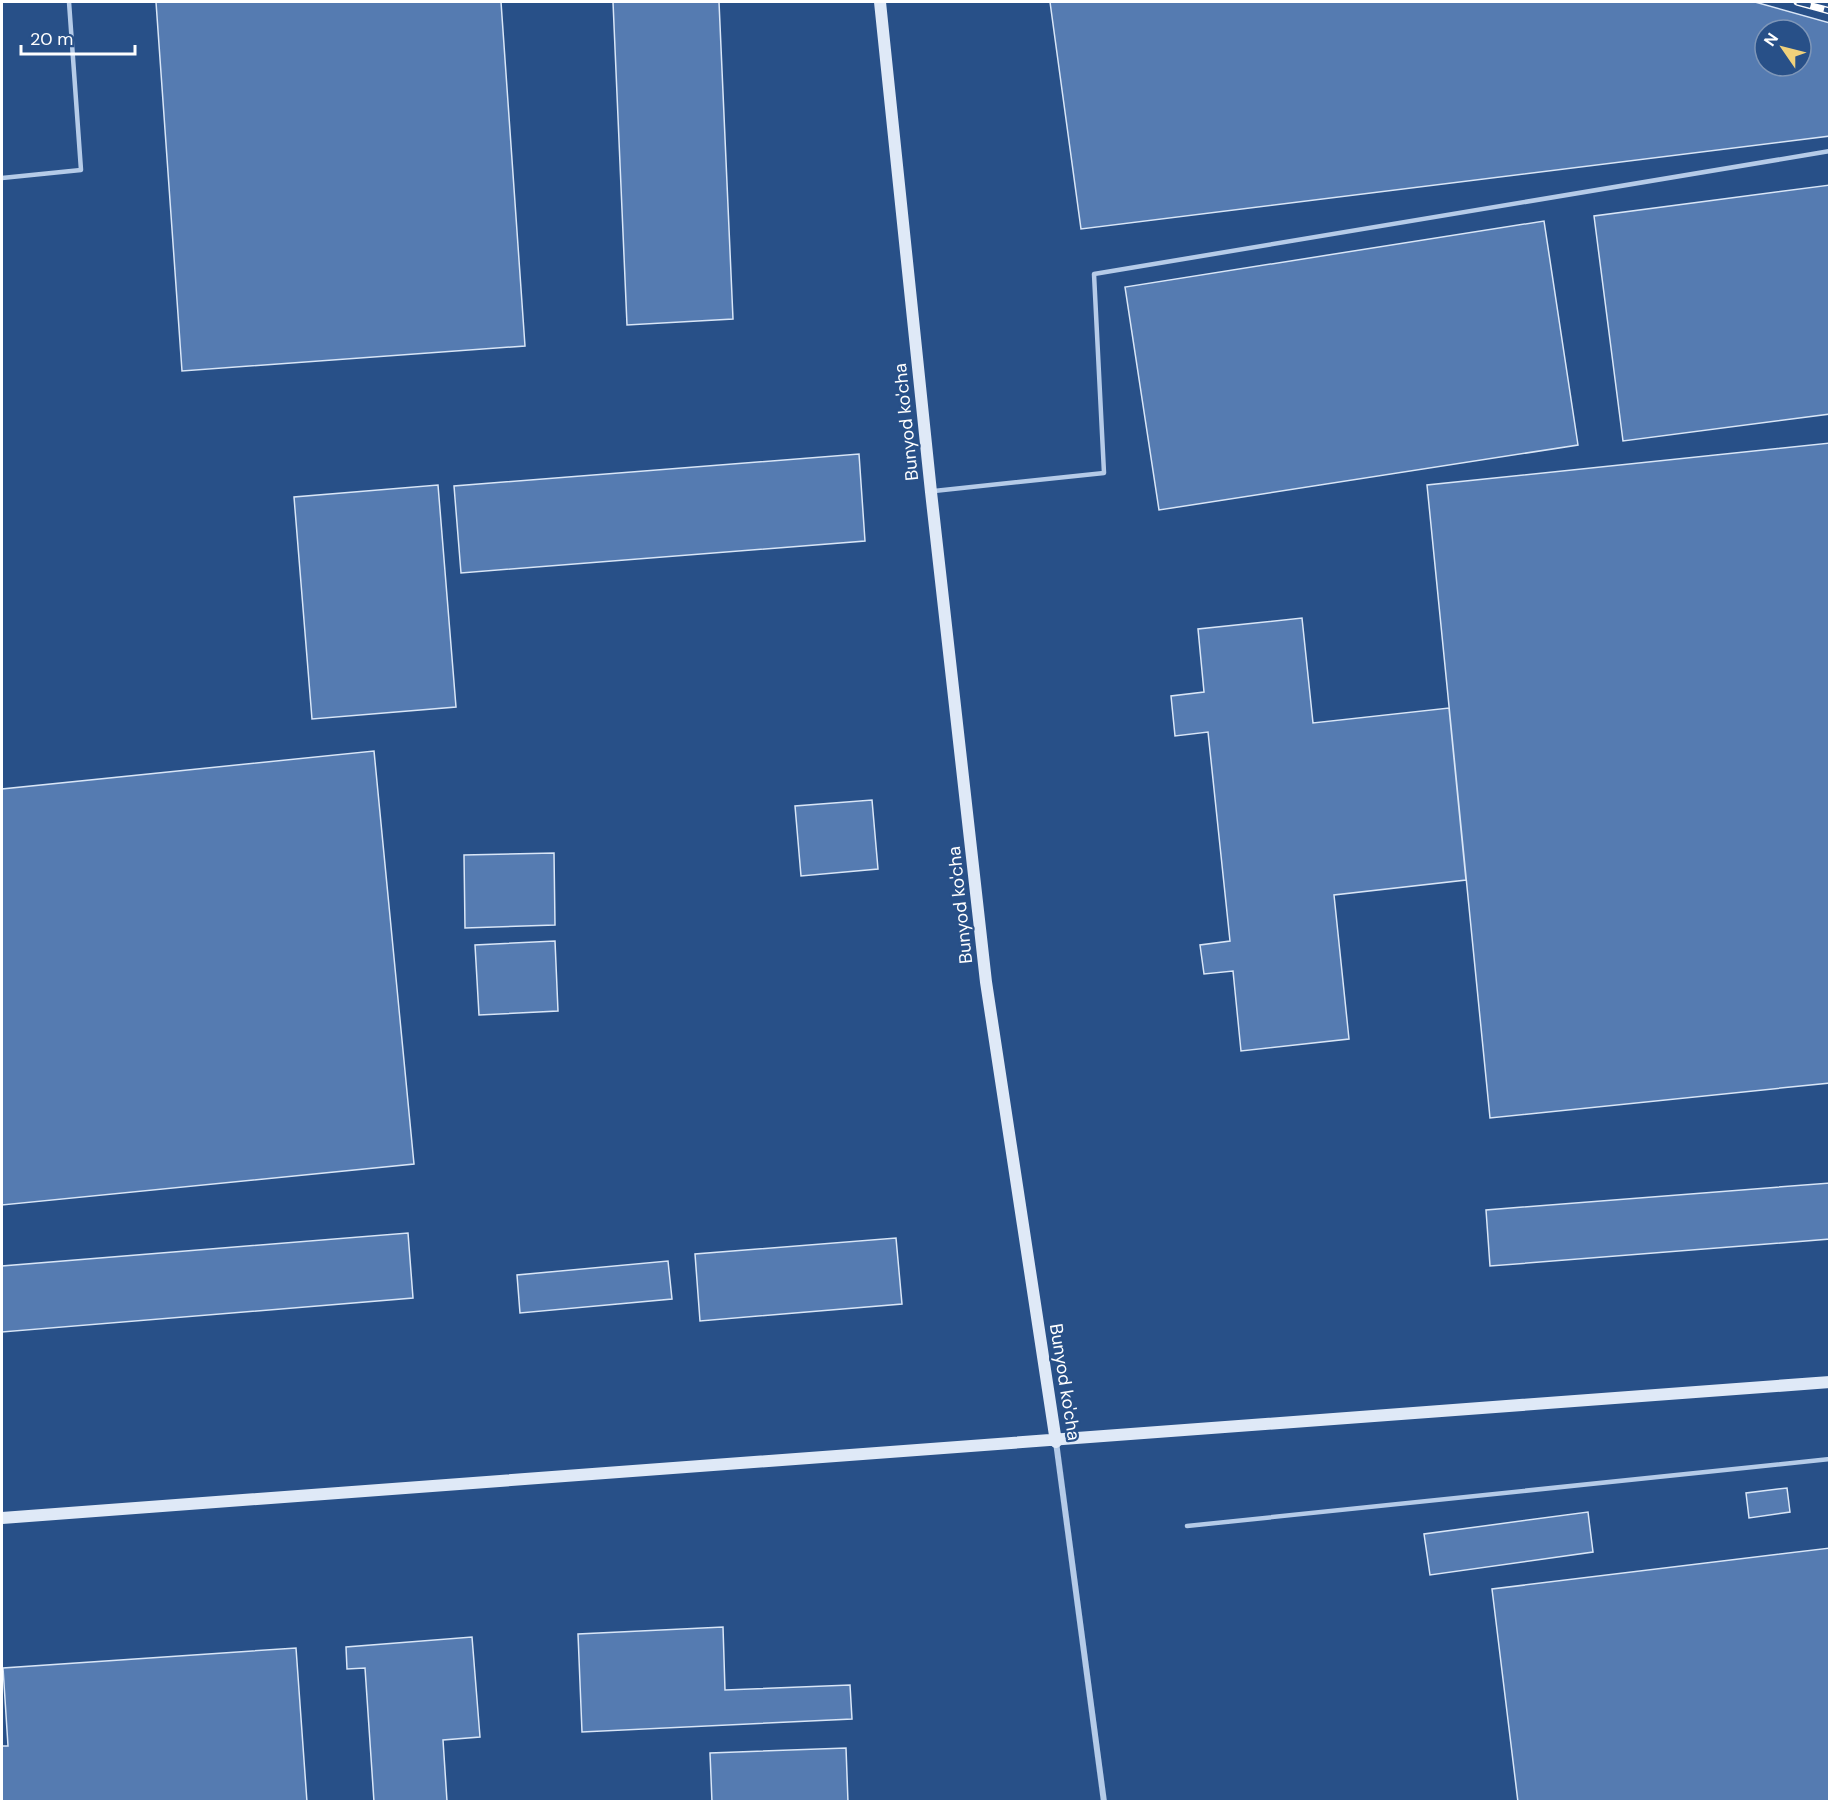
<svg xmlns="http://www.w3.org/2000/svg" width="1831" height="1803" font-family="'DM Sans',sans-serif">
  <rect width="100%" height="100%" fill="#285088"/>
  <!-- building -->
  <path fill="#557bb1" stroke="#d9e6f7" stroke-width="1.5" fill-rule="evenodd" d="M156 2H501L525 346 182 371Z
    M613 2H719L733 319 627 325Z
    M1050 2H1755L1830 23V136L1081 229ZM1765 30H1801V66H1765Z
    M1830 185V414L1623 441 1594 216Z
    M1544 221 1578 445 1159 510 1125 287Z
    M1830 443V1083L1490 1118 1427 485Z
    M859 454 865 541 461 573 454 486Z
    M438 485 456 707 312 719 294 497Z
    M1302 618 1313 723 1449 708 1466 880 1334 895 1349 1039 1241 1051 1233 971 1204 974 1200 945 1230 941 1208 732 1175 736 1171 696 1204 692 1198 629Z
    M374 751 414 1164 2 1205V789Z
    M872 800 878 869 801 876 795 806Z
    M554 853 555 925 465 928 464 855Z
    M555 941 558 1011 479 1015 475 945Z
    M1830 1183V1239L1490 1266 1486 1210Z
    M408 1233 413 1298 2 1332V1266Z
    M896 1238 902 1304 700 1321 695 1254Z
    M668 1261 672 1299 520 1313 517 1275Z
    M1787 1488 1790 1512 1749 1518 1746 1493Z
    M1588 1512 1593 1552 1430 1575 1424 1534Z
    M1830 1548V1802H1518L1492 1589Z
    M723 1627 725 1690 850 1685 852 1719 582 1732 578 1634Z
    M472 1637 480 1737 443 1740 447 1801 374 1802 365 1668 347 1669 346 1647Z
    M296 1648 307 1802H2V1746H8L3 1668Z
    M846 1748 848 1802H712L710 1753Z"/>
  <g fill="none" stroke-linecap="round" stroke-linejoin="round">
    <!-- lane -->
    <path stroke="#b5cbe8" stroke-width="4.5" d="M2 178 81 170 69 2
      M934 491 1104 473 1094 274 1830 151
      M1187 1526 1830 1459"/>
    <!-- street -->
    <path stroke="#b5cbe8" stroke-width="6" d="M1056 1442 1104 1802"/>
    <!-- secondary -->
    <path stroke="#dfe9f7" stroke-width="12" d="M880 2 931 492 986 982 1056 1442
      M2 1518 1830 1382"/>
    <defs>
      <path id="rail" d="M1797 2 1830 11"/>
    </defs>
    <!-- rail casing -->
    <use href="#rail" stroke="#fff" stroke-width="7"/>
    <!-- rail -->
    <use href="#rail" stroke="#285088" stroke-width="4.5" stroke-dasharray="14" stroke-linecap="butt"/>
  </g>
  <g text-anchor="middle" stroke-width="4.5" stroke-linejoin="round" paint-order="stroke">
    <!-- street labels -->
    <g font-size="18" fill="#fff" stroke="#285088">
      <text transform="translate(906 422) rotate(-96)" y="6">Bunyod ko'cha</text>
      <text transform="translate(960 905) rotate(-96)" y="6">Bunyod ko'cha</text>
      <text transform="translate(1065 1382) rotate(81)" y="6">Bunyod ko'cha</text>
    </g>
  </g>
  <!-- border -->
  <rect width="1831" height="1803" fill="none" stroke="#ffffff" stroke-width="6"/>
  <!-- north arrow -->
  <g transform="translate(1783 48) rotate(305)"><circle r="28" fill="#285088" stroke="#7e96b8" stroke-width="1.5"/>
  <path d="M0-4.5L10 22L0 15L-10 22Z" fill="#f0d17b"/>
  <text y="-9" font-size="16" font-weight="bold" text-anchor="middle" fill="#ffffff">N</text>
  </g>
  <!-- scale -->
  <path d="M21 45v9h114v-9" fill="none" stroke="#ffffff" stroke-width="3"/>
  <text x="30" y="45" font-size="18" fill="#ffffff" stroke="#285088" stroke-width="4.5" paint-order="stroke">20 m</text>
</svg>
